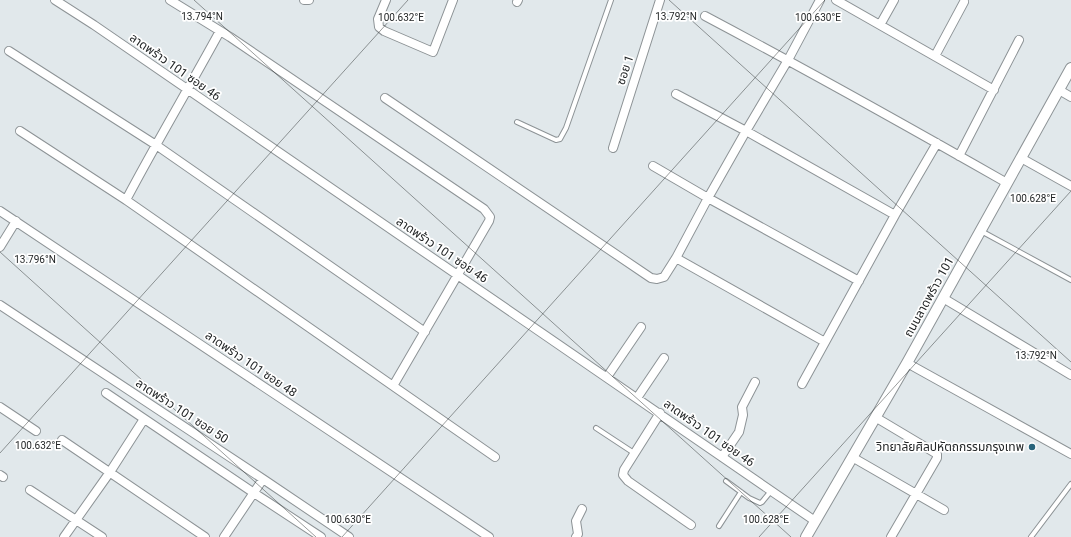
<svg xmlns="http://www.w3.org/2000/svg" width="1071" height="537" font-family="Roboto,'Noto Sans Thai',sans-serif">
  <rect width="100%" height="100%" fill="#e1e8eb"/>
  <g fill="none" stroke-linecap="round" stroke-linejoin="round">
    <defs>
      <path id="service" d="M517 122 556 140 560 139 566 128 611 0
        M981 231 1071 280
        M596 428 634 453
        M726 481 749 498 760 503 762 502 771 491
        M719 526 741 492
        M1031 537 1071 484"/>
      <path id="minor" d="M55 0 94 25 815 521
        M170 0 230 37 484 209 490 217 489 221 393 386
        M304 0H309
        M386 0 378 19 379 27 384 31 433 52 453 0
        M836 0 994 90
        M517 2 518 0
        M705 16C807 70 907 126 1007 183
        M880 25 894 0
        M9 51 156 145 425 332
        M935 56 964 2
        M1059 90 1071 97
        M676 94 746 131 895 215
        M385 98 651 278 657 279 664 277 676 258 708 198 746 131 788 60 820 0
        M20 131 126 200 495 457
        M613 148 660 0
        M959 156 1019 40
        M1021 158 1071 186
        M653 166 708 198 859 281
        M126 200C156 143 189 88 220 31
        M0 211 489 537
        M0 247 16 221
        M676 258 825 342
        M943 298 1071 375
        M0 305 263 479 349 537
        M907 363 1071 454
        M607 377 641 327
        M802 384 895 215 937 143
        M106 393 254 493 321 537
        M637 398 664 358
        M0 407 36 431
        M660 413 624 470 623 475 628 481 691 525
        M875 417 937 454V458L891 537
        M62 440 205 537
        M722 457 739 432 743 415 742 407 755 382
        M852 457 944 510
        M0 475 3 477
        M30 490 102 537
        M64 537 110 472 144 419
        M224 537 263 479
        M576 537 578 534 576 521 582 509"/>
      <path id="tertiary" d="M806 537 907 363 1071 68"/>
    </defs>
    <!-- service casing -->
    <use href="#service" stroke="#8d9396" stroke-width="6"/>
    <!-- minor casing -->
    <use href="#minor" stroke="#8d9396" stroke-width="10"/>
    <!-- tertiary casing -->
    <use href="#tertiary" stroke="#8d9396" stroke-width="12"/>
    <!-- service -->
    <use href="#service" stroke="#fff" stroke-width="4"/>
    <!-- minor -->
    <use href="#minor" stroke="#fff" stroke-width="8"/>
    <!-- tertiary -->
    <use href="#tertiary" stroke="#fff" stroke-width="10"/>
  </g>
  <!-- ticks -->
  <path fill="none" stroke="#222526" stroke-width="1" stroke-opacity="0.45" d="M194 0 791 537M669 0 1071 362M0 252 316 537M0 453 408 0M342 537 825 0M759 537 1071 191"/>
  <!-- markers -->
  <circle fill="#27637b" stroke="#fff" stroke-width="1.5" cx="1032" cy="447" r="4"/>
  <g text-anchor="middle" stroke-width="3.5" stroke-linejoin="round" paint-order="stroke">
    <!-- street labels -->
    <g font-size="12" fill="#222526" stroke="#fff">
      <text transform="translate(175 67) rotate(35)" y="4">ลาดพร้าว 101 ซอย 46</text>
      <text transform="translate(625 70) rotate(-72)" y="4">ซอย 1</text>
      <text transform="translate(442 250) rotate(34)" y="4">ลาดพร้าว 101 ซอย 46</text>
      <text transform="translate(929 297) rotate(-61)" y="4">ถนนลาดพร้าว 101</text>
      <text transform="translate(251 364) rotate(34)" y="4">ลาดพร้าว 101 ซอย 48</text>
      <text transform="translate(182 411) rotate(33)" y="4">ลาดพร้าว 101 ซอย 50</text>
      <text transform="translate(709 433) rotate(35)" y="4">ลาดพร้าว 101 ซอย 46</text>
    </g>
    <!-- poi labels -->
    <g font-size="12" fill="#222526" stroke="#fff" text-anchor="end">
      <text x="1024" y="451">วิทยาลัยศิลปหัตถกรรมกรุงเทพ</text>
    </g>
  </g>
  <g font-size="10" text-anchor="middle" fill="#222526" stroke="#fff" stroke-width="3.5" stroke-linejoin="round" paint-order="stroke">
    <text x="202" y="20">13.794°N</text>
    <text x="676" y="20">13.792°N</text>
    <text x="401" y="21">100.632°E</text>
    <text x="818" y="21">100.630°E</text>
    <text x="1033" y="202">100.628°E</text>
    <text x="35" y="263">13.796°N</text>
    <text x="1036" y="359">13.792°N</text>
    <text x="38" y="449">100.632°E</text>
    <text x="348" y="523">100.630°E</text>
    <text x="766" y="523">100.628°E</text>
  </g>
</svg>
